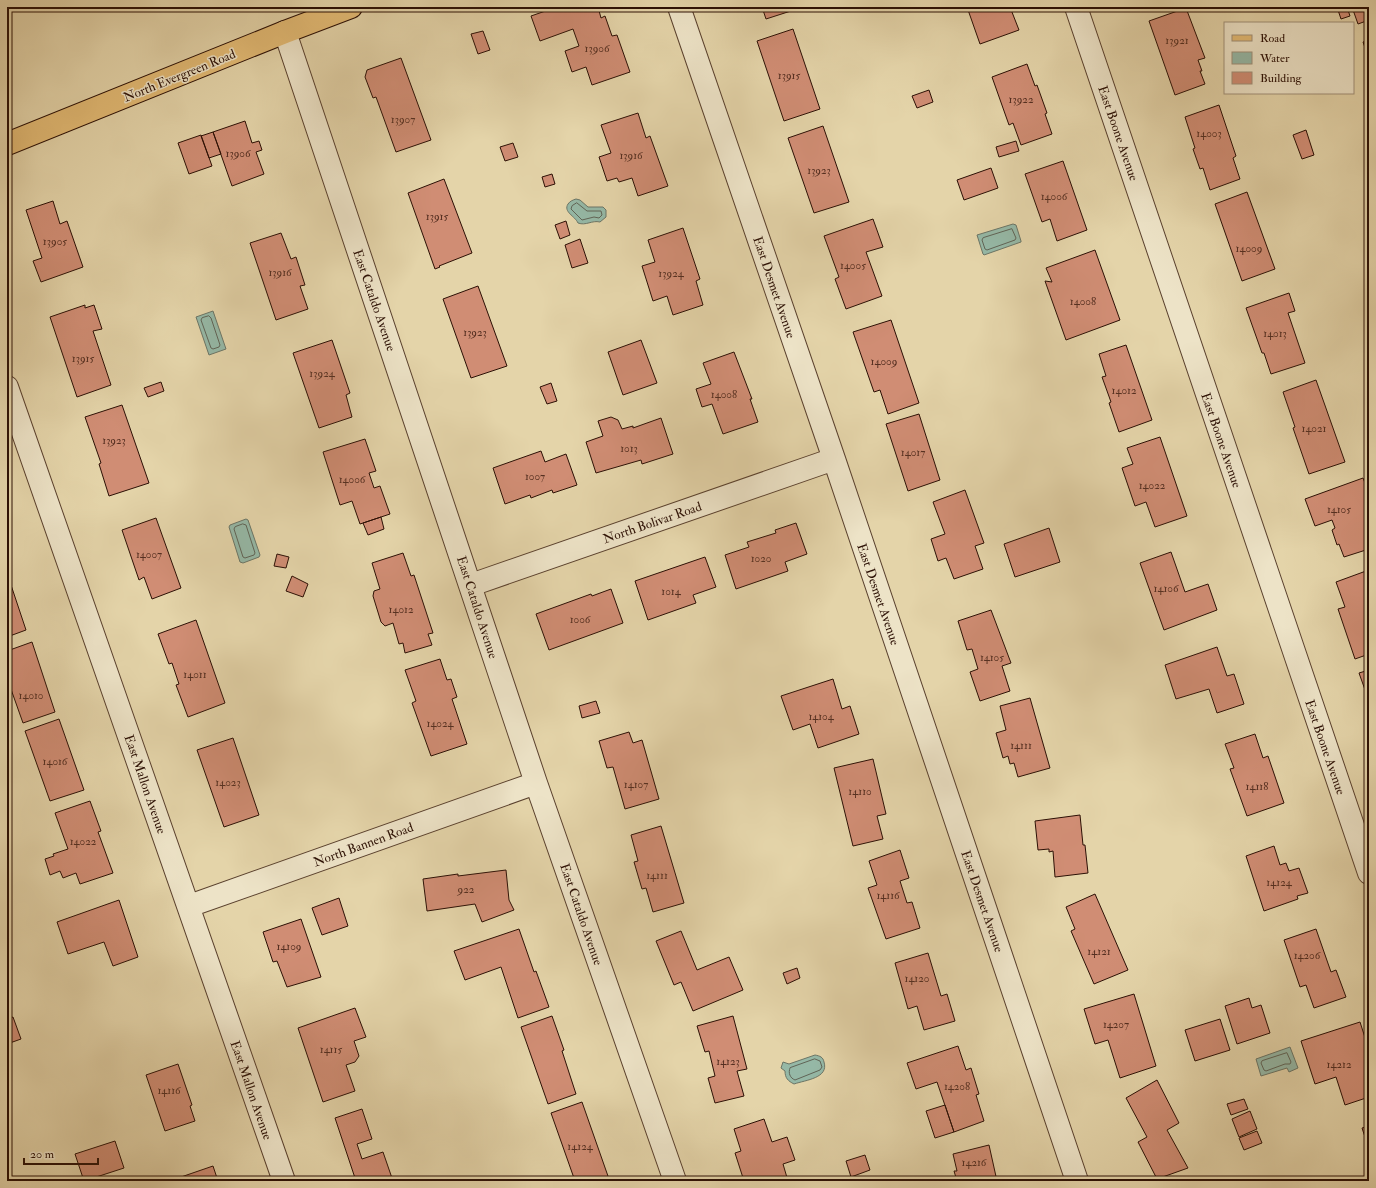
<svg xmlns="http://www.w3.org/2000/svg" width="1376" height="1188" font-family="'IM FELL Double Pica',serif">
  <rect width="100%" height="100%" fill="#e4d4a9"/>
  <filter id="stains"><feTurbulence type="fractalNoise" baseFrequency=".005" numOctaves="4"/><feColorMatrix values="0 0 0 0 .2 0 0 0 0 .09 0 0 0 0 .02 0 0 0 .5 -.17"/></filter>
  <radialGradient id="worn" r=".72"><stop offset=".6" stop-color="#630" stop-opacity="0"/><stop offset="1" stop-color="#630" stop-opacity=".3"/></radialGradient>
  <!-- water -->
  <path fill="#95b8a6" stroke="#6b7566" d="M576 199 580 200 588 207H603L606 210V217L600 222C592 220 586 226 578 223 575 216 563 212 568 204 570 201 573 200 576 199Z
    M1013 224 1016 225 1021 241V242L984 255 983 254 977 235Z
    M213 311 226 349 209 355 196 317Z
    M246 519 248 520 260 555 259 557 243 563 240 562 229 527 230 525Z
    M1290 1047 1298 1068 1289 1072 1287 1068 1261 1076 1256 1059Z
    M815 1055C820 1056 823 1057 824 1062 829 1078 806 1080 794 1084 788 1081 785 1078 785 1071L781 1068 783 1062 789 1064Z"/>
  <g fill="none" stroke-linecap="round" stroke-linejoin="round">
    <!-- shore -->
    <path stroke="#606456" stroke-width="1" d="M577 203 587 211H601L602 215 599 218 594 217 582 220 571 209 572 206Z
      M1012 229 1016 238 1015 240 987 250 985 249 982 240 983 238Z
      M209 316 211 318 220 345 219 347 213 349 211 348 201 320 202 318Z
      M243 524 246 525 255 553 254 555 245 558 243 557 234 529 235 527Z
      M1287 1053 1291 1062 1290 1064H1285L1266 1071 1264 1070 1261 1063 1262 1061Z
      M815 1059 820 1061 822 1067 820 1070 795 1080C790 1078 788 1073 790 1068Z"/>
  </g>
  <!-- building -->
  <path fill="#d08d74" stroke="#2c1005" d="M557 7H598L601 18 605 16 612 36 617 35 630 72 592 85 586 67 572 72 565 51 579 46 573 29 540 41 531 16Z
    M762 7H796L797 9 766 19Z
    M967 7H1010L1019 30 980 44Z
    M1337 7H1347L1350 16 1341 19Z
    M1352 7H1369V20L1358 24Z
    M1186 8 1205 58 1198 60 1202 71H1200L1205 84 1175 95 1149 21Z
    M793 29 820 109 784 121 757 41Z
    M483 31 490 50 478 54 471 34Z
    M1369 40V59L1363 42Z
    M401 58 431 140 396 152 376 97 373 98 365 77 367 70Z
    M1027 64 1035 86 1037 85 1047 113 1045 114 1052 134 1021 145 1013 123 1009 125 992 77Z
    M929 90 933 102 917 108 912 96Z
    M1219 105 1236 156 1233 158 1240 179 1210 190 1203 168 1200 169 1193 149 1195 148 1185 117Z
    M638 113 646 138 650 136 668 186 638 196 632 178 619 182 617 178 607 181 599 157 611 153 601 125Z
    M245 121 252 143 259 141 262 150 256 152 264 174 232 186 213 132Z
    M823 126 849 202 814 213 788 138Z
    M1306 130 1314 155 1302 159 1293 135Z
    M213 132 221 154 209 158 201 136Z
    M201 135 212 166 189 174 178 143Z
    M1016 141 1019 151 999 157 996 147Z
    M513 143 518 157 505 161 500 147Z
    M1063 161 1087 230 1057 241 1050 219 1042 222 1025 174Z
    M991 168 998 188 964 200 957 180Z
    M552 174 555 184 545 187 542 177Z
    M444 179 472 253 439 266 440 267 435 269 408 193Z
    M1247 192 1275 269 1242 281 1215 204Z
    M53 201 60 224 67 221 83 267 41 282 33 261 42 258 26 210Z
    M873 219 883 247 866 252 882 296 846 309 835 279 839 277 824 236Z
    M566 221 570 235 560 239 555 225Z
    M683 228 700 279 696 281 703 305 673 315 667 296 653 301 642 266 655 262 648 240Z
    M281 233 291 259 296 257 305 285 300 286 308 309 276 320 250 243Z
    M580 239 588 263 572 268 565 245Z
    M1095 250 1120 320 1066 340 1045 281 1052 282 1046 268Z
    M478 286 507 366 471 378 443 299Z
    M1289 293 1295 311 1288 313 1305 363 1271 374 1264 353H1262L1246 308Z
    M85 305V308L94 305 102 329 93 331 111 385 77 397 50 317Z
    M891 320 919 403 888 414 880 390 874 392 853 332Z
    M332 340 350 393 346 395 352 417 319 428 293 353Z
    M641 340 657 383 623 395 608 352Z
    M1126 345 1152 420 1119 432 1109 403 1111 402 1102 377 1106 376 1099 354Z
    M734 352 752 399H750L758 422 723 434 712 404 702 407 696 389 711 384 703 363Z
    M1316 380 1345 462 1309 474 1293 428 1295 427 1283 392Z
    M161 382 164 391 148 397 144 388Z
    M551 383 557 401 547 404 540 387Z
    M122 405 149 483 109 496 99 464 101 463 85 417Z
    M919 414 940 480 908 491 886 424Z
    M611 417 618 420 622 429 633 426V428L661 418 673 454 642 464 641 460 596 473 586 442 603 436 598 421Z
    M1160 437 1187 516 1155 527 1146 502 1135 506 1122 468 1133 464 1127 448Z
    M365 439 376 471 369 473 374 488 380 486 390 514 360 524 352 501 340 505 323 452Z
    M541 451 545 462 566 454 577 485 553 493 552 490 531 498 530 495 505 504 493 468Z
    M1363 478 1367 488H1369V549L1344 557 1339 544 1337 545 1332 530 1335 528 1332 520 1315 526 1305 499Z
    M965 490 984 543 975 546 983 569 954 579 946 558 938 561 931 539 945 534 933 502Z
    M381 517 384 529 368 535 363 523Z
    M156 518 181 588 152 599 144 577 139 580 122 530Z
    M796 523 807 554 785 562 788 571 736 589 725 555 749 547 747 542 776 533 775 530Z
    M1049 528 1060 562 1015 577 1004 544Z
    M1171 552 1185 592 1208 584 1217 610 1164 630 1140 563Z
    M403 553 411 576 414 575 433 633 428 634 432 645 405 653 403 643 399 644 393 623 385 626 381 622 373 596 374 591 380 589 372 563Z
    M277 554 289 557 286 568 274 566Z
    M705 557 716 587 693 595 696 603 648 620 635 581Z
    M1366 571 1369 580V654L1355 659 1338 609 1345 607 1336 582Z
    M7 573 26 630 7 637Z
    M292 576 308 584 303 597 286 591Z
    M611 589 623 623 549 650 536 614 591 594 592 596Z
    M991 610 1011 663 1002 666 1010 691 980 701 970 672 978 669 972 649 967 650 958 621Z
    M196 620 225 703 188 717 176 685 179 684 172 663 169 664 158 634Z
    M32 642 55 712 23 723 7 678V651Z
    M1217 647 1227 676 1234 674 1244 704 1217 713 1209 689 1176 699 1165 665Z
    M440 659 447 680 451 679 457 697 452 699 467 744 431 756 412 703 416 701 405 670Z
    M1369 670V701L1359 673Z
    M833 679 842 709 850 706 859 734 818 748 810 724 793 730 781 696Z
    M1030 698 1050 768 1018 777 1014 763 1010 764 1008 756 1003 758 996 733 1006 730 1000 706Z
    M596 701 600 713 582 718 579 706Z
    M59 719 84 790 50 801 25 731Z
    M629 732 633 743 642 740 659 799 625 809 613 767 607 768 599 741Z
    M1255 734 1263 758 1268 756 1284 803 1247 816 1230 769 1234 768 1225 744Z
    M233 738 259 815 224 827 197 750Z
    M873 759 886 814 877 816 883 839 853 846 834 768Z
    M90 801 101 831 98 832 113 873 80 884 76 873 63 878 60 871 50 875 45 859 54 856 53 854 68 849 55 813Z
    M1080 815 1083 845H1085L1088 873 1055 877 1053 851 1049 852V849L1038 850 1035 821Z
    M661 826 684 903 653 912 646 888 642 889 634 862 638 861 631 835Z
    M1274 846 1280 865 1286 863 1289 871 1299 868 1308 893 1297 896 1298 899 1264 911 1246 856Z
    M900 850 909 878 900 881 907 903 912 902 920 928 886 939 868 888 877 885 869 861Z
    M506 870 509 900 514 910 482 922 475 904 427 911 423 879 458 874V876Z
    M1095 894 1128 970 1094 984 1071 931 1075 929 1066 907Z
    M339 898 348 926 322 935 312 908Z
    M119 900 138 957 113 966 104 942 68 954 57 922Z
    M301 919 321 977 287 987 277 961 273 962 263 932Z
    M519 929 534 972 536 971 549 1007 518 1018 501 967 465 980 454 951Z
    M1316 929 1331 972 1336 970 1346 997 1314 1008 1306 985 1300 987 1284 940Z
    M681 931 697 970 729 957 743 990 693 1011 681 982 674 985 656 941Z
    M928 953 941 996 947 994 955 1021 924 1030 917 1006 908 1009 895 963Z
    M797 968 800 978 787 984 783 973Z
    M1134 994 1156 1066 1120 1078 1108 1040 1095 1044 1084 1009Z
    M1249 998 1252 1008 1261 1005 1270 1033 1237 1044 1225 1006Z
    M355 1008 366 1037 354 1041 359 1056 355 1062 346 1065 355 1091 323 1102 298 1028Z
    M552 1016 564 1050 562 1051 576 1094 548 1104 521 1027Z
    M733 1016 747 1069 737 1071 744 1096 715 1103 708 1078 715 1076 709 1051 705 1052 697 1026Z
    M13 1017 21 1039 7 1044V1019Z
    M1220 1019 1230 1050 1195 1061 1185 1030Z
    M1360 1022 1369 1050V1097L1345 1105 1336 1077 1315 1084 1301 1041Z
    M958 1046 966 1070 971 1068 979 1094 976 1095 984 1121 954 1132 937 1082 916 1089 907 1063Z
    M178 1064 192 1105 190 1106 195 1121 165 1131 146 1075Z
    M1157 1080 1179 1123 1167 1130 1188 1168 1157 1179 1138 1142 1147 1137 1126 1098Z
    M1244 1099 1248 1109 1231 1115 1227 1104Z
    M582 1102 609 1179 604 1181H575L551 1113Z
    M945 1105 954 1132 935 1138 926 1111Z
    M362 1109 372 1139 357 1144 362 1159 383 1152 393 1181H356L335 1118Z
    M1250 1111 1257 1129 1239 1137 1232 1119Z
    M764 1119 772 1142 787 1137 795 1160 783 1164 788 1181H744L735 1153 741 1151 734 1129Z
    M1369 1126V1149L1362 1128Z
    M1257 1131 1262 1143 1244 1150 1239 1138Z
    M115 1141 124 1168 84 1181 75 1154Z
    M989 1145 997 1181H957L954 1171H957L953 1154Z
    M865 1155 870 1170 851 1177 846 1161Z
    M213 1166 218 1181H182L181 1177Z
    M8 1174 11 1181H7V1175Z"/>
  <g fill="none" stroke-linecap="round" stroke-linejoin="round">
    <defs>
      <path id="minor" d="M679 7 834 459 1077 1181
        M1076 7 1369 873
        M285 32 536 783 675 1181
        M7 387 284 1181
        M471 585 834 459
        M189 906 536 783"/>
      <path id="major" d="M7 144 285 32 351 7"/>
    </defs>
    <!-- minor casing -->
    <use href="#minor" stroke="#5a412e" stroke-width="24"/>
    <!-- major casing -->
    <use href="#major" stroke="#2c1005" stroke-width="24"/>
    <!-- minor -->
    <use href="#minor" stroke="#ede3c7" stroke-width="22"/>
    <!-- major -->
    <use href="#major" stroke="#e2ba74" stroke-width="22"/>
  </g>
  <g text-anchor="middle" stroke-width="3" stroke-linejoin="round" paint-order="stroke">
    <!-- number labels -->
    <g font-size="11" fill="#552f21">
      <text x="1177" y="44">13921</text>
      <text x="597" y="52">13906</text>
      <text x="789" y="79">13915</text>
      <text x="1021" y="103">13922</text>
      <text x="403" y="123">13907</text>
      <text x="1209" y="137">14003</text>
      <text x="238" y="157">13906</text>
      <text x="631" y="159">13916</text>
      <text x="819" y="174">13923</text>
      <text x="1054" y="200">14006</text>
      <text x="437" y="220">13915</text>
      <text x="55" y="245">13905</text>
      <text x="1249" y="252">14009</text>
      <text x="853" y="269">14005</text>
      <text x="280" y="276">13916</text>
      <text x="671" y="277">13924</text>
      <text x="1083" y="305">14008</text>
      <text x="475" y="336">13923</text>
      <text x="1275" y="337">14013</text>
      <text x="83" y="362">13915</text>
      <text x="884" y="365">14009</text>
      <text x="322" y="377">13924</text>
      <text x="1124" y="394">14012</text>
      <text x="724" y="398">14008</text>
      <text x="1314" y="432">14021</text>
      <text x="114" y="444">13923</text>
      <text x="629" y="452">1013</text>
      <text x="913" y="456">14017</text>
      <text x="535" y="480">1007</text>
      <text x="352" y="483">14006</text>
      <text x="1152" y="489">14022</text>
      <text x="1339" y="513">14105</text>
      <text x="149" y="558">14007</text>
      <text x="761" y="562">1020</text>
      <text x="1166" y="592">14106</text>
      <text x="671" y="595">1014</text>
      <text x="401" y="613">14012</text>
      <text x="580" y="623">1006</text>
      <text x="992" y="661">14105</text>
      <text x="195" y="678">14011</text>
      <text x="31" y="699">14010</text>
      <text x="821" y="720">14104</text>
      <text x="440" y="727">14024</text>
      <text x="1021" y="749">14111</text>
      <text x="55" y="765">14016</text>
      <text x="228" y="786">14023</text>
      <text x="636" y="788">14107</text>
      <text x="1257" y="790">14118</text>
      <text x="860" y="795">14110</text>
      <text x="83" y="845">14022</text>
      <text x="657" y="879">14111</text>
      <text x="1279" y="886">14124</text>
      <text x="466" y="893">922</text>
      <text x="888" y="899">14116</text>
      <text x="289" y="950">14109</text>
      <text x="1099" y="955">14121</text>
      <text x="1307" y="959">14206</text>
      <text x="917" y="982">14120</text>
      <text x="1116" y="1028">14207</text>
      <text x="331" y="1053">14115</text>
      <text x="728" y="1065">14123</text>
      <text x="1339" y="1068">14212</text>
      <text x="957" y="1090">14208</text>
      <text x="169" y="1094">14116</text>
      <text x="580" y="1150">14124</text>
      <text x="974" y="1166">14216</text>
    </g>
    <!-- street labels -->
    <g font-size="13" fill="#2c1005" stroke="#ede3c7">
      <text transform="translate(179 75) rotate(-22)" y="5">North Evergreen Road</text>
      <text transform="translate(1119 133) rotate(71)" y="5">East Boone Avenue</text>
      <text transform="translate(775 287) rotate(71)" y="5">East Desmet Avenue</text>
      <text transform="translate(375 300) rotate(71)" y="5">East Cataldo Avenue</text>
      <text transform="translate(1222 440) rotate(71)" y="5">East Boone Avenue</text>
      <text transform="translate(652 522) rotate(-19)" y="5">North Bolivar Road</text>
      <text transform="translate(879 594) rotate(71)" y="5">East Desmet Avenue</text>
      <text transform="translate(478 607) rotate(72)" y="5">East Cataldo Avenue</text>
      <text transform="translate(1326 747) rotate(71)" y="5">East Boone Avenue</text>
      <text transform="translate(146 784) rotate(71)" y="5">East Mallon Avenue</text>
      <text transform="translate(363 844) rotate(-20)" y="5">North Bannen Road</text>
      <text transform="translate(983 901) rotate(71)" y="5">East Desmet Avenue</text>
      <text transform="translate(582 914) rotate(71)" y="5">East Cataldo Avenue</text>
      <text transform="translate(252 1090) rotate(71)" y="5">East Mallon Avenue</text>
    </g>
  </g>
  <!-- margin -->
  <rect width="1376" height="1188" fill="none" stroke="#e4d4a9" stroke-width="24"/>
  <rect x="8" y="8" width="1360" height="1172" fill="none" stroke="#2c1005" stroke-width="2"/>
  <rect x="12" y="12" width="1352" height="1164" fill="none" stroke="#2c1005"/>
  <!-- legend -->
  <rect x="1224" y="22" width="130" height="72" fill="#ede3c7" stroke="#a08f79"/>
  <rect x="1232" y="35" width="20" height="6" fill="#e2ba74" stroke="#a08f79"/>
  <text x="1260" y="42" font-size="12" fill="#2c1005">Road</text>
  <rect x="1232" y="52" width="20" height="12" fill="#95b8a6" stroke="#a08f79"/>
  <text x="1260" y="62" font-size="12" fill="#2c1005">Water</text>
  <rect x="1232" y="72" width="20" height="12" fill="#d08d74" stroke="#a08f79"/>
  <text x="1260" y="82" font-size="12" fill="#2c1005">Building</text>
  <!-- scale -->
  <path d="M24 1158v6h74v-6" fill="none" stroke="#2c1005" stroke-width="2"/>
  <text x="30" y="1158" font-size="12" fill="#2c1005" stroke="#ede3c7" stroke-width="3" paint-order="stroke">20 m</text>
  <rect width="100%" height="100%" filter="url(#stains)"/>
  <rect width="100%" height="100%" fill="url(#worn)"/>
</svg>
